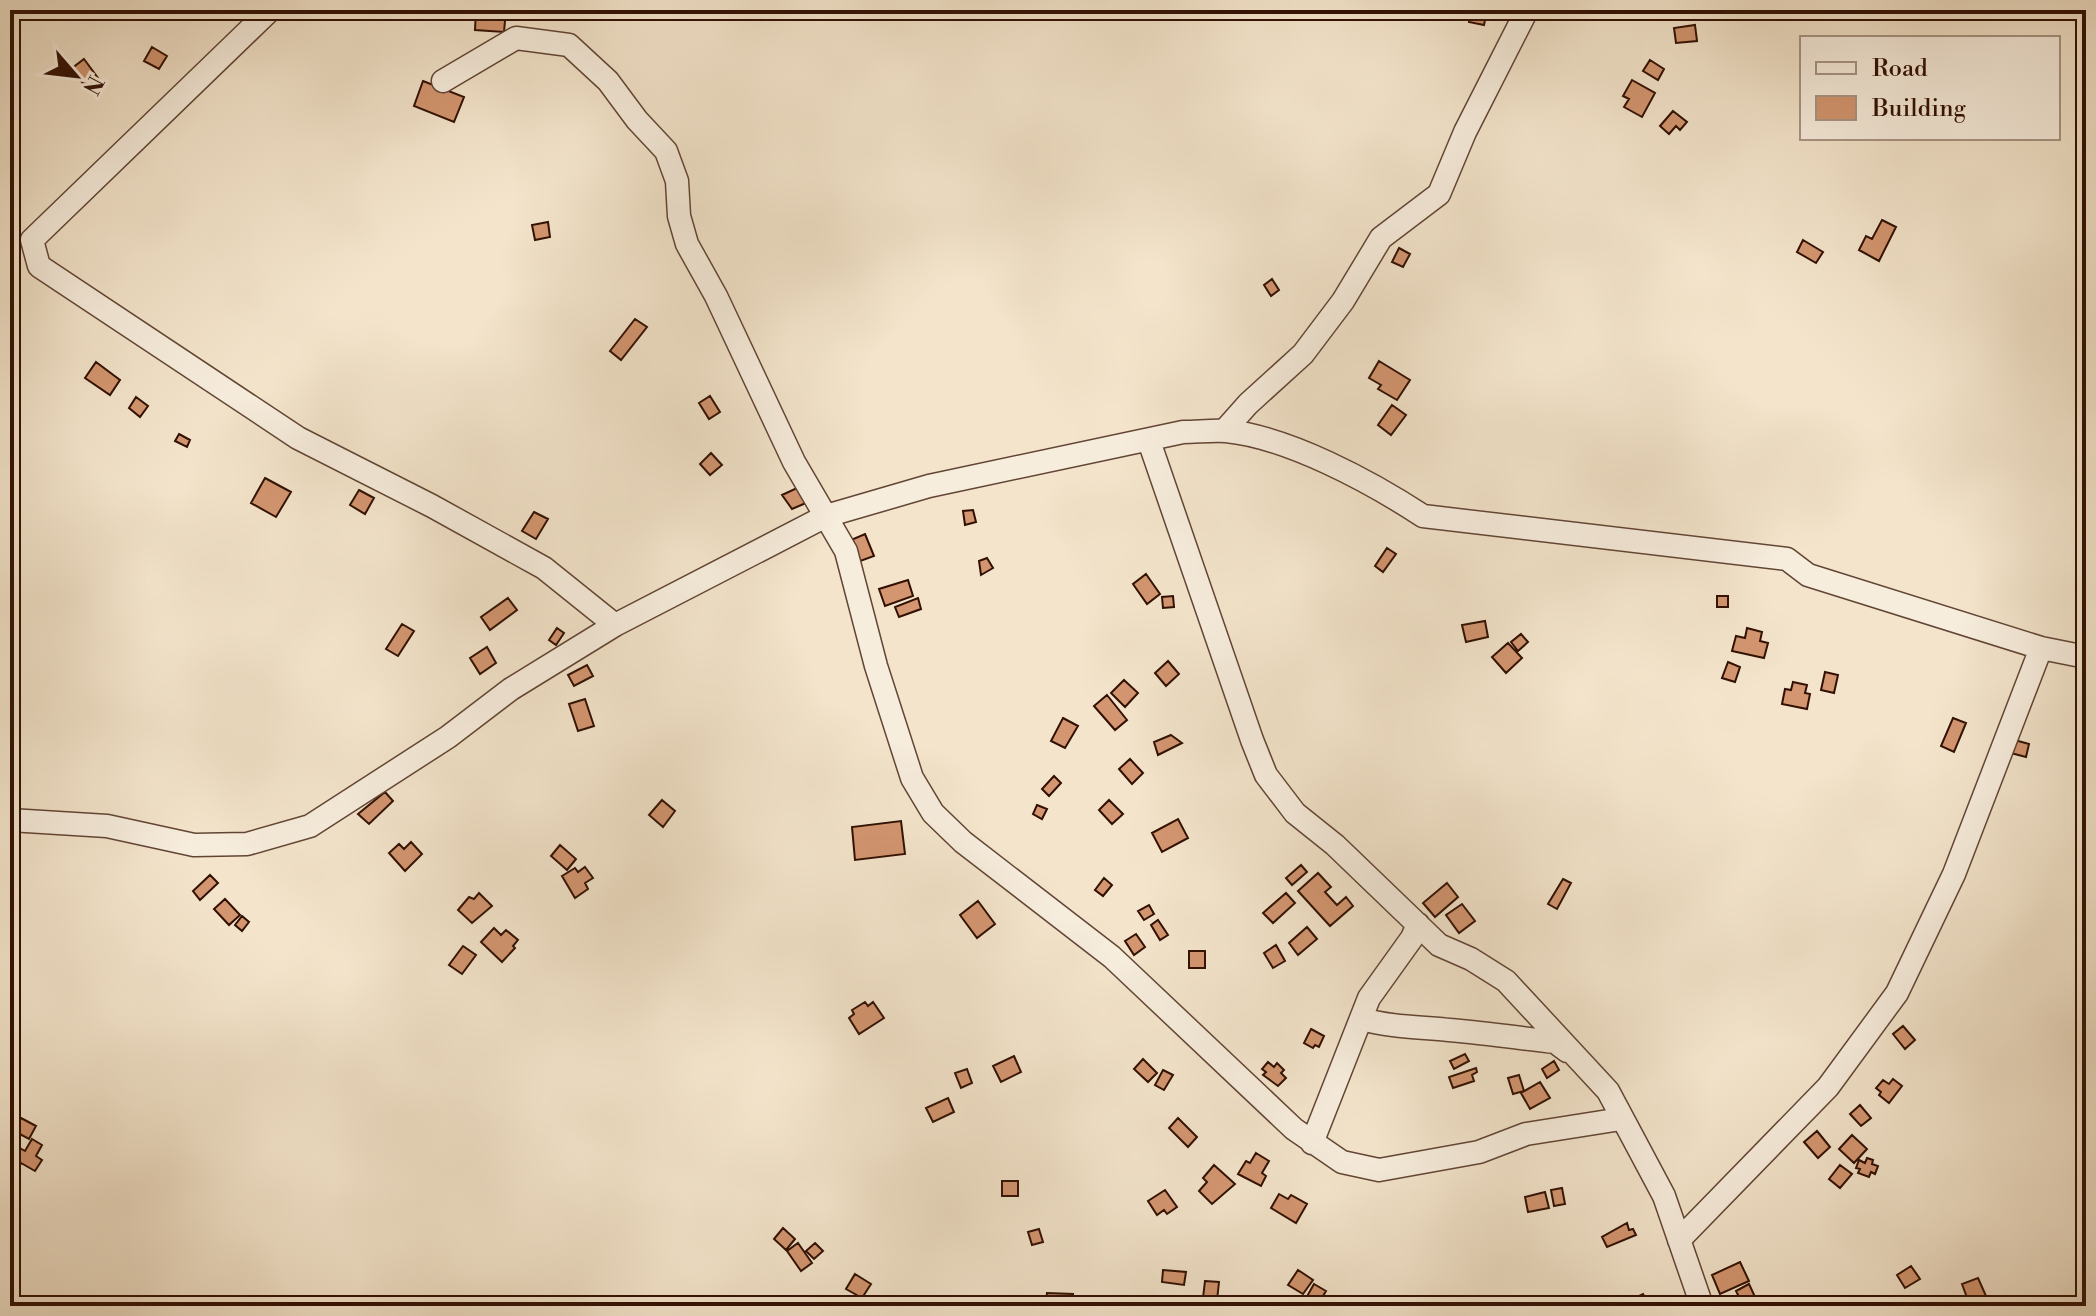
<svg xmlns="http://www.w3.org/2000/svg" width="2096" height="1316" font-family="'Libre Bodoni',serif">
  <rect width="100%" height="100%" fill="#f3e4cb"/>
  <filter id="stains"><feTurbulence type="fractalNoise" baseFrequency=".0025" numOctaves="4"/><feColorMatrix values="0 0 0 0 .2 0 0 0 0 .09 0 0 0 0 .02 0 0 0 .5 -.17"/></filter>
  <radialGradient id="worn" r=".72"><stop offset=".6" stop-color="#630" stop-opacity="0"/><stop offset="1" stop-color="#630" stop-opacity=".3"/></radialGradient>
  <!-- building -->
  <path fill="#d39670" stroke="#311003" stroke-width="2" d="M476 10H506L504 32 475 30Z
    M1471 10 1487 11 1484 25 1469 22Z
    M1695 25 1697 41 1676 43 1674 28Z
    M152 47 167 56 159 69 144 61Z
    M84 59 98 78 86 87 71 69Z
    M1650 60 1664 69 1658 80 1643 71Z
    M1632 80 1655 93 1642 117 1624 107 1629 99 1623 96Z
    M423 81 464 97 454 122 414 106Z
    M1673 111 1687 122 1680 130 1676 126 1669 134 1660 126Z
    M1882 220 1896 227 1879 261 1859 250 1866 236 1872 239Z
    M548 222 550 237 535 240 532 225Z
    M1803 240 1823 252 1816 263 1797 252Z
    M1399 248 1410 254 1403 267 1392 262Z
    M1272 279 1279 290 1271 296 1264 285Z
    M635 319 647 327 621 360 610 351Z
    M1379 361 1410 380 1397 400 1378 389 1381 385 1369 378Z
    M96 362 120 380 110 395 85 378Z
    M710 396 720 412 709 419 699 403Z
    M136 397 148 406 140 417 129 408Z
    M1392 405 1406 415 1391 435 1378 425Z
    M179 434 190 440 187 447 175 441Z
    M711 453 722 465 710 475 700 464Z
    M265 478 291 492 276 517 251 503Z
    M797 488 806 503 792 509 782 495Z
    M359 490 374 498 365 514 350 505Z
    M973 510 976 522 965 525 963 511Z
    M534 512 548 519 536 539 522 531Z
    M865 534 874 556 852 564 844 543Z
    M1387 548 1396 554 1383 572 1375 566Z
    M987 558 993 568 981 575 979 561Z
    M1146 574 1160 594 1147 604 1133 584Z
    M908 580 913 596 885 606 879 589Z
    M1173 596 1174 607 1163 608 1162 597Z
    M1717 596H1728V607H1717Z
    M508 598 517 610 490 630 481 617Z
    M918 598 921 609 899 617 895 607Z
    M1485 621 1488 637 1466 642 1462 625Z
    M402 624 414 631 398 656 386 649Z
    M557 628 564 633 556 645 549 640Z
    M1747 628 1762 632 1760 641 1768 643 1764 658 1732 651 1736 636 1745 638Z
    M1521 634 1528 642 1518 651 1511 642Z
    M1508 643 1522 658 1506 673 1492 657Z
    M487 647 496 663 480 674 470 658Z
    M1168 661 1179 674 1166 686 1155 673Z
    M1728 662 1740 667 1735 682 1722 678Z
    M587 665 593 676 574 686 568 675Z
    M1825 672 1838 675 1834 693 1821 690Z
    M1124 680 1138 693 1125 707 1111 693Z
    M1793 682 1807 685 1805 693 1810 694 1807 709 1782 704 1785 689 1791 690Z
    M1107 695 1127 720 1115 730 1094 706Z
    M585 699 594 726 578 731 569 704Z
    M1063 718 1078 726 1065 748 1051 741Z
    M1953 718 1966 723 1954 752 1941 746Z
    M1171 735 1182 743 1158 755 1154 742Z
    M2011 739 2029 744 2026 757 2007 752Z
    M1130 759 1143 773 1132 784 1119 769Z
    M1054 776 1061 783 1049 796 1042 789Z
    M385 792 393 801 369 824 358 814Z
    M662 800 675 811 663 827 649 815Z
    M1109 800 1123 814 1112 824 1099 810Z
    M1037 805 1047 809 1042 819 1033 814Z
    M1178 819 1188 838 1162 852 1152 833Z
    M901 821 905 854 855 860 852 827Z
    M411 842 422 854 405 871 389 853 399 844 404 849Z
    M560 845 576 859 567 870 551 856Z
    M1301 865 1307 872 1292 885 1286 878Z
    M585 867 593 878 585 883 588 889 575 898 562 876 575 868 578 872Z
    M1318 873 1331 887 1325 892 1337 905 1346 897 1353 906 1330 926 1298 891Z
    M210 875 218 883 200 900 193 891Z
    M1104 878 1112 885 1103 896 1095 890Z
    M1563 879 1571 883 1557 909 1548 904Z
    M1447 883 1458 897 1435 917 1423 903Z
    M479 893 492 906 472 923 458 910 469 897 474 899Z
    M1286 893 1295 903 1273 923 1263 913Z
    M225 899 240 915 229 925 214 909Z
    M978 901 995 924 977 938 960 915Z
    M1462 904 1475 921 1459 933 1446 915Z
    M1149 905 1154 914 1144 920 1138 911Z
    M242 916 249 922 242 931 235 925Z
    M1158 920 1168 935 1160 940 1151 925Z
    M1307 927 1317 939 1298 955 1289 943Z
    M494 928 501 935 506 930 518 940 513 946 515 948 502 962 481 942Z
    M1136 934 1145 947 1134 955 1125 941Z
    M1276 945 1285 961 1273 968 1264 953Z
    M463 946 476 955 462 974 449 965Z
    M1189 951H1205V968H1189Z
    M865 1002 868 1006 873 1002 884 1018 859 1034 849 1018 854 1014 852 1010Z
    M1903 1026 1915 1040 1905 1049 1893 1034Z
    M1311 1029 1324 1036 1319 1047 1315 1045 1313 1048 1304 1043Z
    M1465 1054 1469 1061 1454 1069 1450 1061Z
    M1014 1056 1021 1072 1001 1082 993 1066Z
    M1143 1059 1157 1073 1148 1082 1134 1069Z
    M1554 1061 1559 1070 1547 1078 1542 1069Z
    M1268 1062 1274 1067 1277 1063 1284 1070 1281 1073 1286 1078 1278 1086 1263 1075 1266 1072 1262 1069Z
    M1476 1068 1477 1072 1472 1075 1474 1081 1453 1088 1449 1077Z
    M967 1069 972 1083 961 1088 955 1073Z
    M1163 1070 1173 1075 1164 1090 1155 1085Z
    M1519 1075 1524 1091 1513 1094 1508 1078Z
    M1893 1079 1902 1086 1889 1103 1879 1095 1881 1092 1876 1088 1883 1080 1889 1084Z
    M1540 1082 1550 1098 1530 1109 1521 1093Z
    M948 1098 954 1112 933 1122 926 1108Z
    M1860 1105 1871 1118 1861 1126 1850 1114Z
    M21 1118 36 1126 29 1139 14 1131Z
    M1178 1118 1197 1137 1188 1147 1169 1128Z
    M1817 1131 1830 1147 1818 1158 1804 1142Z
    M1852 1135 1867 1149 1854 1163 1839 1149Z
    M32 1139 42 1145 36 1156 42 1160 35 1171 21 1163 18 1168 15 1167 17 1164 10 1159 18 1147 25 1151Z
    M1256 1153 1269 1161 1262 1173 1266 1176 1261 1186 1238 1174 1246 1161 1250 1163Z
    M1867 1158 1873 1160 1872 1164 1878 1166 1875 1174 1871 1172 1869 1177 1858 1173 1860 1169 1856 1168 1859 1160 1865 1163Z
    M1214 1165 1235 1184 1212 1204 1199 1191 1207 1182 1203 1178Z
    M1840 1165 1852 1174 1840 1188 1829 1179Z
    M1002 1181H1018V1196H1002Z
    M1562 1188 1565 1204 1554 1206 1551 1190Z
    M1165 1190 1177 1207 1167 1214 1164 1210 1157 1215 1148 1201Z
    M1545 1192 1549 1208 1528 1212 1525 1197Z
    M1279 1194 1288 1199 1291 1195 1307 1204 1296 1223 1271 1208Z
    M1627 1223 1629 1230 1633 1229 1636 1235 1607 1247 1602 1237Z
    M783 1228 795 1239 786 1250 774 1239Z
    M1039 1229 1043 1242 1032 1245 1028 1232Z
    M798 1243 812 1263 801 1271 787 1251Z
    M815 1243 823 1251 814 1259 806 1251Z
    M1740 1262 1749 1281 1720 1294 1712 1275Z
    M1911 1266 1920 1279 1905 1288 1897 1275Z
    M1163 1270 1186 1272 1184 1285 1162 1282Z
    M1298 1270 1313 1280 1303 1294 1288 1285Z
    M855 1274 871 1284 862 1298 846 1289Z
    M1978 1278 1986 1296 1969 1303 1962 1284Z
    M1205 1281 1219 1282 1217 1300 1203 1298Z
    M1314 1284 1326 1291 1317 1306 1305 1300Z
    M1749 1284 1756 1299 1743 1305 1736 1291Z
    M1047 1293 1073 1294V1306H1045Z
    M1643 1294 1647 1301 1637 1306 1633 1299Z"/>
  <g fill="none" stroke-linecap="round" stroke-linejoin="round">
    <defs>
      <path id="minor" d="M269 11 32 240 39 266 298 438 432 506 544 568 615 625
        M443 81 516 38 569 45 608 81 637 120 666 151 677 181 679 216 687 244 716 296 794 462 846 551 876 666 912 778 933 813 963 842 1112 957 1294 1129 1342 1162 1379 1170 1479 1152 1526 1134 1621 1119
        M1224 431 1248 404 1303 354 1343 301 1381 238 1439 194 1465 132 1527 10
        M1149 441 1252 740 1266 775 1295 813 1335 845 1439 945 1471 959 1506 981 1608 1091 1664 1196 1702 1306
        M10 820 107 826 194 845 247 844 310 826 448 737 511 689 615 625 826 516 929 486 1183 432C1197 432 1212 430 1226 431 1288 437 1371 482 1423 516L1787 559 1808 575 2041 648 2086 657
        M1362 1019C1390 1027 1419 1027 1449 1030 1484 1033 1520 1038 1555 1042L1567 1051
        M1312 1143 1369 998 1412 938 1418 924
        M1679 1240 1828 1087 1897 993 1954 874 2041 648"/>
    </defs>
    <!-- minor casing -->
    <use href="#minor" stroke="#624535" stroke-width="25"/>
    <!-- minor -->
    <use href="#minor" stroke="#f7eddd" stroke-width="22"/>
  </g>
  <!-- margin -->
  <rect width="2096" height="1316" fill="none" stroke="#f3e4cb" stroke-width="40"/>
  <rect x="12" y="12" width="2072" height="1292" fill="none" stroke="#311003" stroke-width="4"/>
  <rect x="20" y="20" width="2056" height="1276" fill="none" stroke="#311003" stroke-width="2"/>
  <!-- legend -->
  <rect x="1800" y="36" width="260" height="104" fill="#f7eddd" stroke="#a89586" stroke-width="2"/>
  <rect x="1816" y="62" width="40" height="12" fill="#f7eddd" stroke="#a89586" stroke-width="2"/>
  <text x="1872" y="76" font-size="24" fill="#311003">Road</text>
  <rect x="1816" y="96" width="40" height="24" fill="#d39670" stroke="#a89586" stroke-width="2"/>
  <text x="1872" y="116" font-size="24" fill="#311003">Building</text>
  <!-- north arrow -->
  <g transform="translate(76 76) rotate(118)" stroke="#f7eddd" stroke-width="6" paint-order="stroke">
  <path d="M0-6L14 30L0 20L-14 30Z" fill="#311003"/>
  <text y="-12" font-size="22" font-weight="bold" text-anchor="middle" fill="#311003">N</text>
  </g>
  <rect width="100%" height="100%" filter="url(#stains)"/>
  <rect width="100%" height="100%" fill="url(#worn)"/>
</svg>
